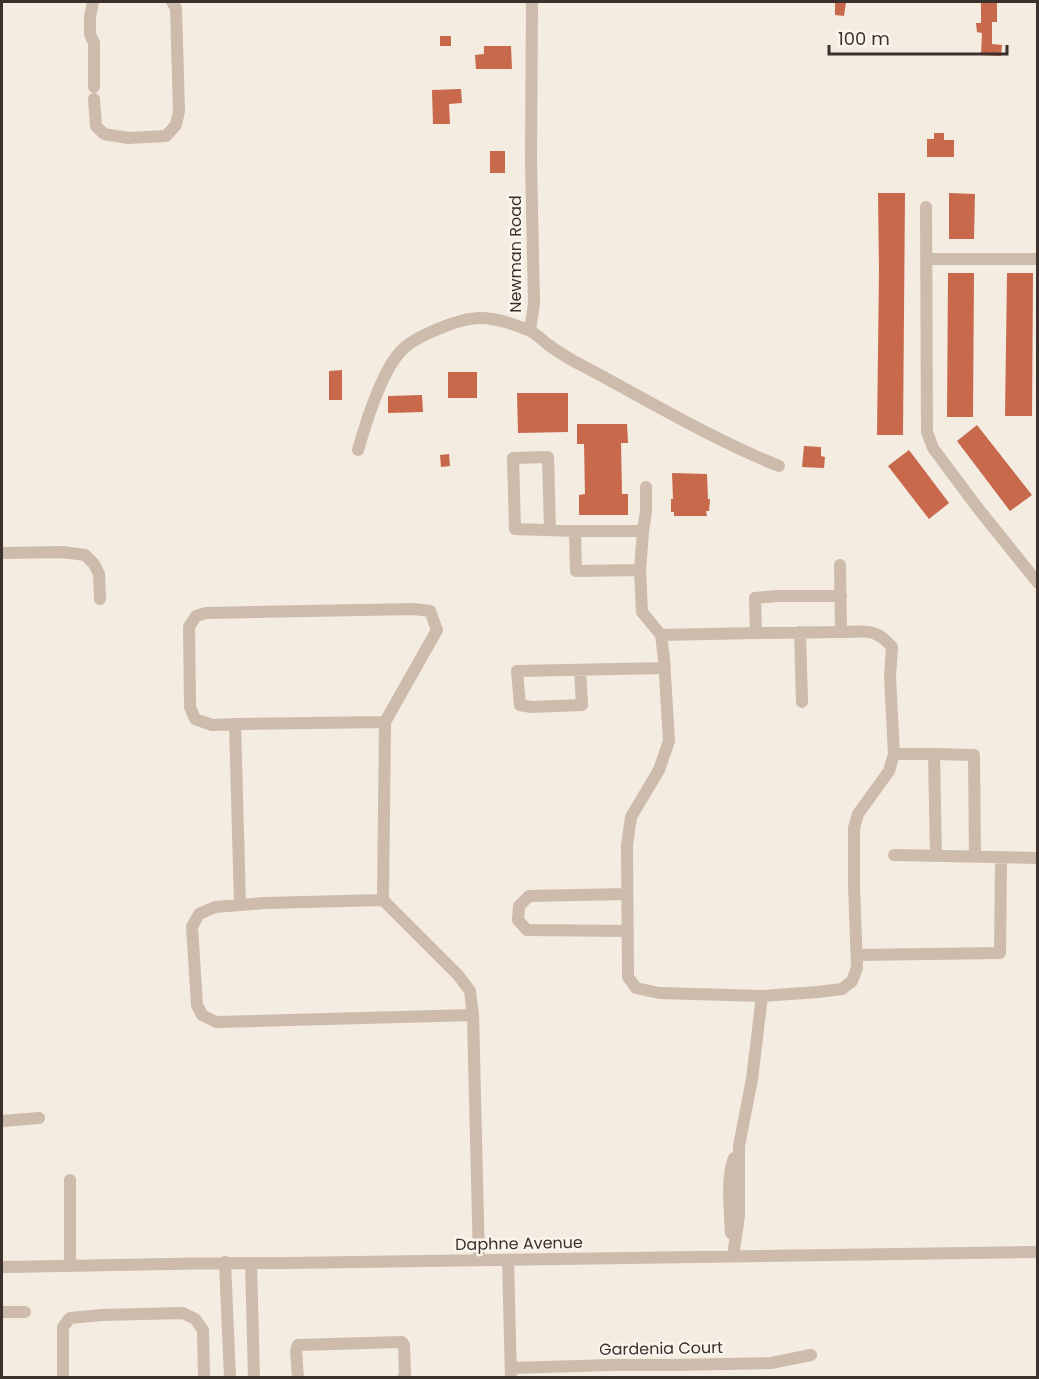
<svg xmlns="http://www.w3.org/2000/svg" width="1039" height="1379" font-family="Poppins,sans-serif">
  <rect width="100%" height="100%" fill="#f4ebe1"/>
  <!-- building -->
  <path fill="#c8694b" d="M835 2H846L844 16 835 15Z
    M981 2H997V22H992V44L1002 45 1001 56 981 55 982 33 977 32 976 23H981Z
    M440 36H451V46H440Z
    M484 46H511L512 69H476L475 55 484 54Z
    M461 89 462 103 449 104 450 124H433L432 90Z
    M934 133H944V140H954V157H927V139H934Z
    M490 151H505V173H490Z
    M878 193H905L903 435H877L879 269Z
    M949 193 975 194 974 239H949Z
    M948 273H974L973 417H947Z
    M1007 273H1033L1032 416H1005Z
    M342 370V400H329V371Z
    M448 372H477V398H448Z
    M517 393H568V432L518 433Z
    M422 395 423 412 388 413V396Z
    M577 424H627L628 443H621L622 494H628V515H579V495L585 494 584 444H577Z
    M977 425 1032 495 1010 511 957 441Z
    M804 446 821 447V456L825 457 824 468 802 467Z
    M909 450 949 503 929 519 888 466Z
    M449 454 450 466 441 467 440 455Z
    M672 473 707 474 708 499H710L709 511H706L707 516H674V512H671V499H673Z"/>
  <g fill="none" stroke-linecap="round" stroke-linejoin="round">
    <!-- minor -->
    <path stroke="#cdbbac" stroke-width="12" d="M93 2 90 17V34L94 43V87
      M94 99 96 126 104 134 128 138 166 136 176 125 179 111 176 8 172 2
      M926 207 927 432 933 448 977 507 1038 583
      M926 259H1038
      M530 330 534 304 531 161 532 2
      M358 450C366 422 381 372 401 351 415 336 460 318 480 318 495 318 514 324 528 330 536 333 543 341 550 346 561 354 573 361 585 367 649 401 712 439 779 466
      M646 487V512L643 531 640 570 642 612 661 635 756 633 755 598 777 596H841
      M550 530 548 457 513 458 515 529 575 531
      M2 553 63 552 85 555 94 564 99 574 100 599
      M640 570 576 571 575 531H643
      M800 632 802 702
      M756 633 841 632
      M661 635 664 659 669 741 659 770 631 817 627 845 628 977 636 988 659 993 762 996 818 992 842 989 852 981 857 968 854 885V828L858 814 889 771 894 754 890 677 892 647C875 627 865 632 841 632L840 565
      M580 670 582 705 531 707 520 705 517 671 665 668
      M235 724 385 722
      M894 754H934L936 856
      M934 754 974 755 975 857
      M894 855 1038 858
      M627 894 529 896 519 906 518 920 527 930 628 931
      M383 900 265 903 215 907 199 914 192 927 197 1005 202 1015 216 1022 473 1015
      M240 905 235 724 212 725 195 719 190 707 189 627 196 616 206 613 414 609 430 611 437 630 385 722 383 900 458 975 470 991 473 1015 479 1260
      M857 955 1000 953 1001 858
      M2 1121 39 1118
      M70 1180V1266
      M731 1233C730 1212 726 1177 734 1158
      M733 1256 739 1216V1146L752 1079 762 996
      M508 1260 511 1378
      M225 1262 230 1378
      M251 1263 254 1378
      M2 1267C97 1266 192 1262 287 1263L1038 1252
      M2 1312H25
      M511 1368 612 1365H673L771 1363 811 1355
      M63 1378V1327L70 1318 102 1315 183 1313 195 1319 203 1330 204 1378
      M298 1378 296 1351 298 1345 402 1342 404 1345 405 1375 403 1378"/>
  </g>
  <g text-anchor="middle" stroke-width="5" stroke-linejoin="round" paint-order="stroke">
    <!-- street labels -->
    <g font-size="16" fill="#3b302b" stroke="#fbf5ee">
      <text transform="translate(515 254) rotate(-90)" y="6">Newman Road</text>
      <text transform="translate(519 1243) rotate(-1)" y="6">Daphne Avenue</text>
      <text transform="translate(661 1348) rotate(-1)" y="6">Gardenia Court</text>
    </g>
  </g>
  <!-- border -->
  <rect width="1039" height="1379" fill="none" stroke="#3b302b" stroke-width="6"/>
  <!-- scale -->
  <path d="M829 45v9h178v-9" fill="none" stroke="#3b302b" stroke-width="3"/>
  <text x="838" y="45" font-size="18" fill="#3b302b" stroke="#fbf5ee" stroke-width="4.5" paint-order="stroke">100 m</text>
</svg>
